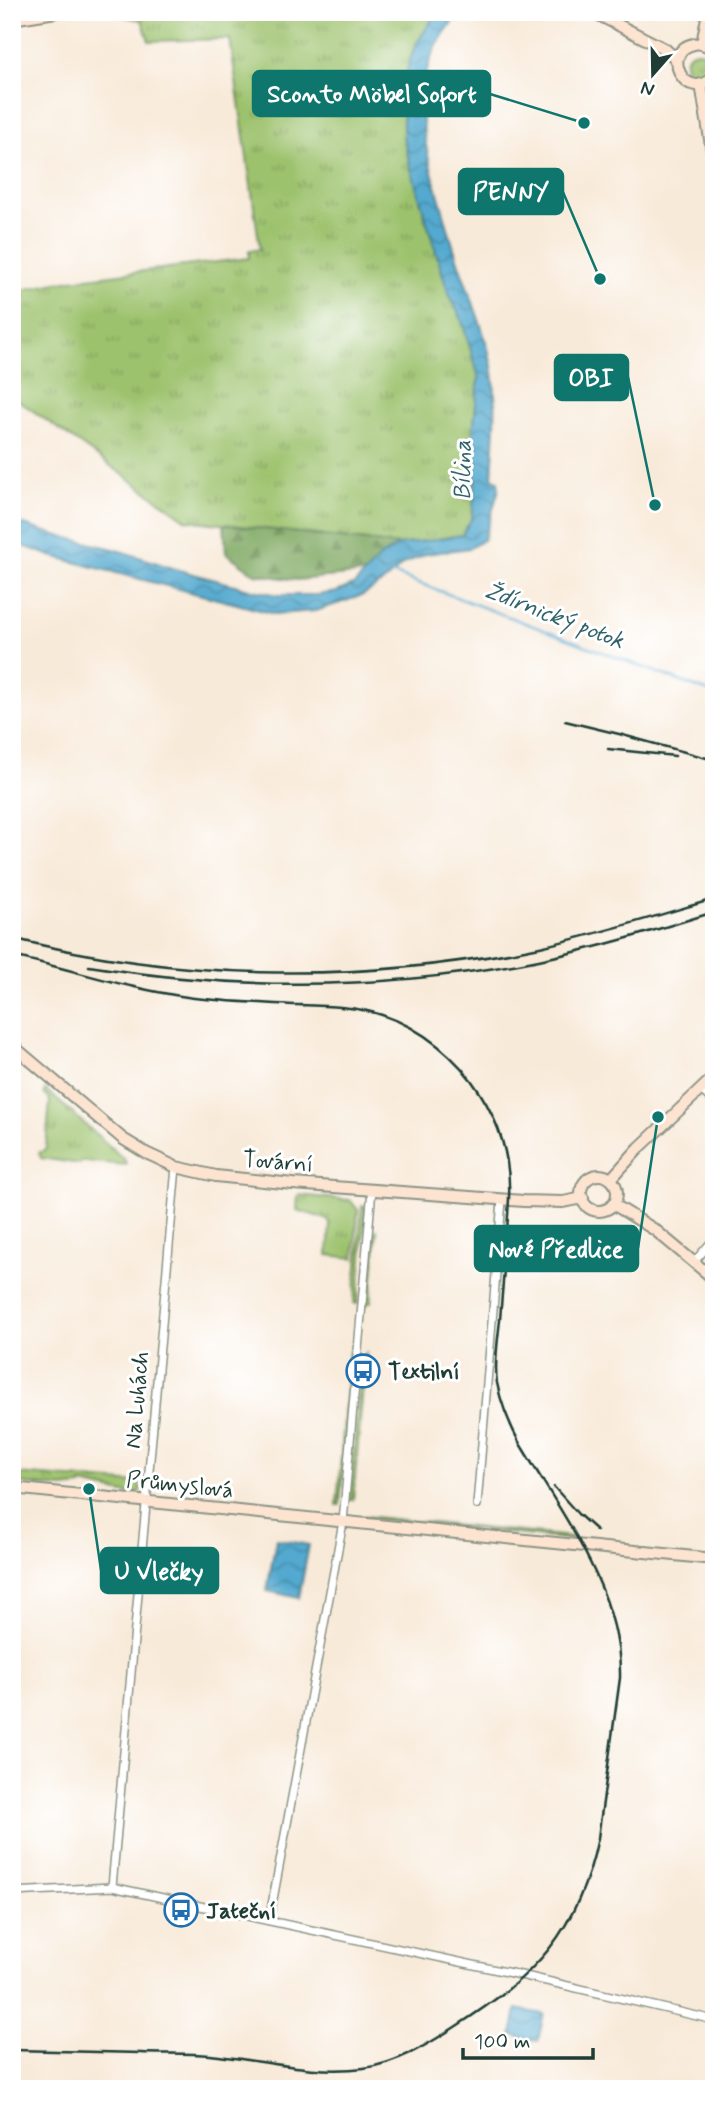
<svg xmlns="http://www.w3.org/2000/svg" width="726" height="2101" font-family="Mynerve,sans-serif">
  <defs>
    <pattern id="grass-tufts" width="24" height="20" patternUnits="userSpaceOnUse" patternTransform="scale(1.75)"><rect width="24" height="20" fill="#9dc26d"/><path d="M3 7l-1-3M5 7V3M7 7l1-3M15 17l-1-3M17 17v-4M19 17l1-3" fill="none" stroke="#7f9f5a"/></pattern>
    <pattern id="forest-firs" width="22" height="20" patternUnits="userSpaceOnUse" patternTransform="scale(1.75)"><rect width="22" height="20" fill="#7ea860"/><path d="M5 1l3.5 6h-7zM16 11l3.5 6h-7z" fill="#678a50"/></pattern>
    <pattern id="water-waves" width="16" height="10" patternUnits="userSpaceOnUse" patternTransform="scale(1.75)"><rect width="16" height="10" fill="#53a9cf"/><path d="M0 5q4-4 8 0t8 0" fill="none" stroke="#448ba9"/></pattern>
  </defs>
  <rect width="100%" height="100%" fill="#fff"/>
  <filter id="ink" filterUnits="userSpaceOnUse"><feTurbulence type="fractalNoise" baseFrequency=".0143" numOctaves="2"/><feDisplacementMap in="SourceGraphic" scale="14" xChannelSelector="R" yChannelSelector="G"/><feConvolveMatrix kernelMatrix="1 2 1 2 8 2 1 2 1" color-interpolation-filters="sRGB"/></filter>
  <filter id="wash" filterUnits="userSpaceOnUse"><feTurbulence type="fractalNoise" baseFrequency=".00686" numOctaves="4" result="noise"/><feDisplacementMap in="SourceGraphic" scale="28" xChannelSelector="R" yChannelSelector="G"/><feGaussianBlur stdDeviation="1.57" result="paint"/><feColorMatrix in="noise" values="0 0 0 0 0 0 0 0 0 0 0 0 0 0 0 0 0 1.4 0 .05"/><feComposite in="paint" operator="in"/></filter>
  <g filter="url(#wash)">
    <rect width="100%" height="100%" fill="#f8ead9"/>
    <!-- grass -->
    <path fill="url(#grass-tufts)" stroke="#5e8050" stroke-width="2" d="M117 12H437L415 46 408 66 403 95V135L411 169 448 292 461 318 479 377 473 433 475 487 472 518 462 535 399 545 187 520 12 396V292L71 280 249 258V251L260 249 230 39 149 41 142 20 107 13Z
      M685 64a13 13 0 1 1 26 0a13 13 0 1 1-26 0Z
      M45 1089 125 1160 126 1165 81 1161 80 1164 41 1158 39 1153 46 1149 50 1100 44 1094Z
      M298 1195 350 1200 358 1210 354 1258 328 1255 330 1223 326 1219 297 1210Z
      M362 1206H365L366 1210 358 1303 356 1304 354 1303Z
      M377 1230 371 1302 366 1305 372 1233Z
      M349 1352 353 1357 340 1505H337Z
      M366 1353 353 1500H349L362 1357Z
      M15 1474 139 1483 141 1490 138 1493 133 1495 82 1484 81 1486 62 1488 14 1483Z
      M363 1516 571 1537 573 1540 362 1518Z"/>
    <!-- forest -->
    <path fill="url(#forest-firs)" stroke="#4e724a" stroke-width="2" d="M224 524 399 545 382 555 366 573 297 580 255 574 226 553Z"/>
    <!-- water -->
    <path fill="url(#water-waves)" stroke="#397382" stroke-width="2" d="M437 12H460C447 29 433 47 428 67 415 110 426 152 438 193 446 219 452 245 461 270 472 301 484 328 491 361 499 399 494 440 492 478L498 481 499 489 484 539 470 548 426 554 403 564 386 580 363 595 316 611 275 614 51 556 12 542V521L56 535 114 549 179 570 253 590 279 595H317L337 592 355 584 382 555 399 545 462 535 472 518 475 487 473 433 479 377 461 318 448 292 411 169 403 135V95L408 67 415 46Z
      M276 1539 309 1545 299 1598 267 1591Z
      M517 2009 544 2014 538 2041 512 2035Z"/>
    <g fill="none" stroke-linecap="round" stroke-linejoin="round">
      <!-- stream -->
      <path stroke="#53a9cf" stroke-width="2.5" d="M392 573 714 694"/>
    </g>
  </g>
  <g filter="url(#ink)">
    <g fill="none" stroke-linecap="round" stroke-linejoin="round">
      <defs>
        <path id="street" d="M701 1090 714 1102
          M694 1262 714 1239
          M477 1505 502 1200
          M112 1887 176 1167
          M12 1892 112 1887 525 1976 714 2020
          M269 1921 343 1522 372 1189
          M239 2089V2088"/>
        <path id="secondary" d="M593 12 665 49 675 58 677 63
          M12 19 56 12
          M702 44 708 12
          M714 51C708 46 702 42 694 44 660 50 684 105 714 77
          M701 84 714 164
          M12 1045 123 1139 146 1153 176 1167 216 1176 293 1184 524 1201 563 1202 583 1198
          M581 1193a18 18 0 1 1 36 0a18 18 0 1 1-36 0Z
          M611 1179 639 1148 714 1077
          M613 1204 655 1230 714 1279
          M12 1488 714 1559"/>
      </defs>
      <!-- street casing -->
      <use href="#street" stroke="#8c9486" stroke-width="10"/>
      <!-- secondary casing -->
      <use href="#secondary" stroke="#8c9486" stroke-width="14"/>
      <!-- street -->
      <use href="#street" stroke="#fff" stroke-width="7"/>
      <!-- secondary -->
      <use href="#secondary" stroke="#fde4d1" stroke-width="10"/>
      <!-- rail -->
      <path stroke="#1f3d34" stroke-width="2.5" d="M565 721 619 734 714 760
        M608 749 675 756
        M12 938C183 982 367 983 540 947 599 934 656 916 714 899
        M12 956C71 969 128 989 187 997 224 1002 261 1003 298 1005 326 1006 356 1006 382 1015 422 1028 458 1058 480 1093 501 1126 511 1159 509 1198 507 1239 503 1279 500 1320 498 1340 494 1362 497 1383 501 1404 509 1423 519 1442 561 1513 622 1592 620 1678L598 1838C578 1933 535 1976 455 2027 427 2045 398 2063 364 2068 313 2075 261 2060 210 2055 188 2053 164 2054 141 2053 99 2052 56 2051 13 2050
        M89 966C239 991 391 990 539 960 598 948 656 930 714 912
        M554 1487 578 1514 597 1531"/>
    </g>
  </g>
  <!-- icons -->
  <defs>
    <symbol id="bus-ring" viewBox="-11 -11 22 22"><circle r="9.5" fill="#fff" stroke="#1f6fb2" stroke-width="1.5"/><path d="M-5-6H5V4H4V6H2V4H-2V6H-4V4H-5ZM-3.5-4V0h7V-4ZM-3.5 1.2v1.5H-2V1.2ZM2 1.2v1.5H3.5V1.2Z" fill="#1f6fb2"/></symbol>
  </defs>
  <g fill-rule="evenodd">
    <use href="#bus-ring" x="344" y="1352" width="38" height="38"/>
    <use href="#bus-ring" x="162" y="1891" width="38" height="38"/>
  </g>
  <g text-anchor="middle" stroke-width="6" stroke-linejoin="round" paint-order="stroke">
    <!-- street labels -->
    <g font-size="23" fill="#1f3d34" stroke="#fff">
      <text transform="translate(278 1161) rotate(5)" y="8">Tovární</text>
      <text transform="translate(136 1400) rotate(-85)" y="8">Na Luhách</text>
      <text transform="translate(180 1484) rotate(6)" y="8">Průmyslová</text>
    </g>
    <!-- poi labels -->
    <g font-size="23" font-weight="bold" fill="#1f3d34" stroke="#fff" text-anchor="start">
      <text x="388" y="1379">Textilní</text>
      <text x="206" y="1918">Jateční</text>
    </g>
    <!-- water labels -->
    <g font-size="24" font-style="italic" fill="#31636a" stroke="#fff">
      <text transform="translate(462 470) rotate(-90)" y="8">Bílina</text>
      <text transform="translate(555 615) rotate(21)" y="8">Ždírnický potok</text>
    </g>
  </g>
  <!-- callouts -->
  <path fill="none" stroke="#0f766e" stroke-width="2.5" d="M584 123L490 94M600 279L563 192M655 505L628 377M658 1117L638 1248M89 1489L101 1570"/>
  <g fill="#0f766e" stroke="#fff" stroke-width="2.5">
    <circle cx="584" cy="123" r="7"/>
    <circle cx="600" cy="279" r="7"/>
    <circle cx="655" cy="505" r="7"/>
    <circle cx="658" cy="1117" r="7"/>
    <circle cx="89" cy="1489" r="7"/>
  </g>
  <g fill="#0f766e" stroke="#0f766e" stroke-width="2.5">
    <rect x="253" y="71" width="237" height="45" rx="7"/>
    <rect x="459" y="169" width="104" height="45" rx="7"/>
    <rect x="555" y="355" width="73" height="45" rx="7"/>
    <rect x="475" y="1226" width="163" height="45" rx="7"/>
    <rect x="101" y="1548" width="117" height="45" rx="7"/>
  </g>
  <g font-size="24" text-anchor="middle" font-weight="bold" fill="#fff">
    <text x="372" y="102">Sconto Möbel Sofort</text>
    <text x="511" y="200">PENNY</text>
    <text x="591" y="386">OBI</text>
    <text x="556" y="1257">Nové Předlice</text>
    <text x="159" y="1579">U Vlečky</text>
  </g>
  <!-- margin -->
  <rect width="726" height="2101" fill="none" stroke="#fff" stroke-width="42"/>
  <!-- north arrow -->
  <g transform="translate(653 74) rotate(200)" stroke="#ffffff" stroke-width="5" paint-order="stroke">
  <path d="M0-5L12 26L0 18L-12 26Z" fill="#1f3d34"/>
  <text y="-10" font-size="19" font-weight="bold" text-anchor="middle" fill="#1f3d34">N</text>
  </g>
  <!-- scale -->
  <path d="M463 2048v10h130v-10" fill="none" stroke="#1f3d34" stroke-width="3.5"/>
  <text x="474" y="2048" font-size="21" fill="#1f3d34" stroke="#ffffff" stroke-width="5" paint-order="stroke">100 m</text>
</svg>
